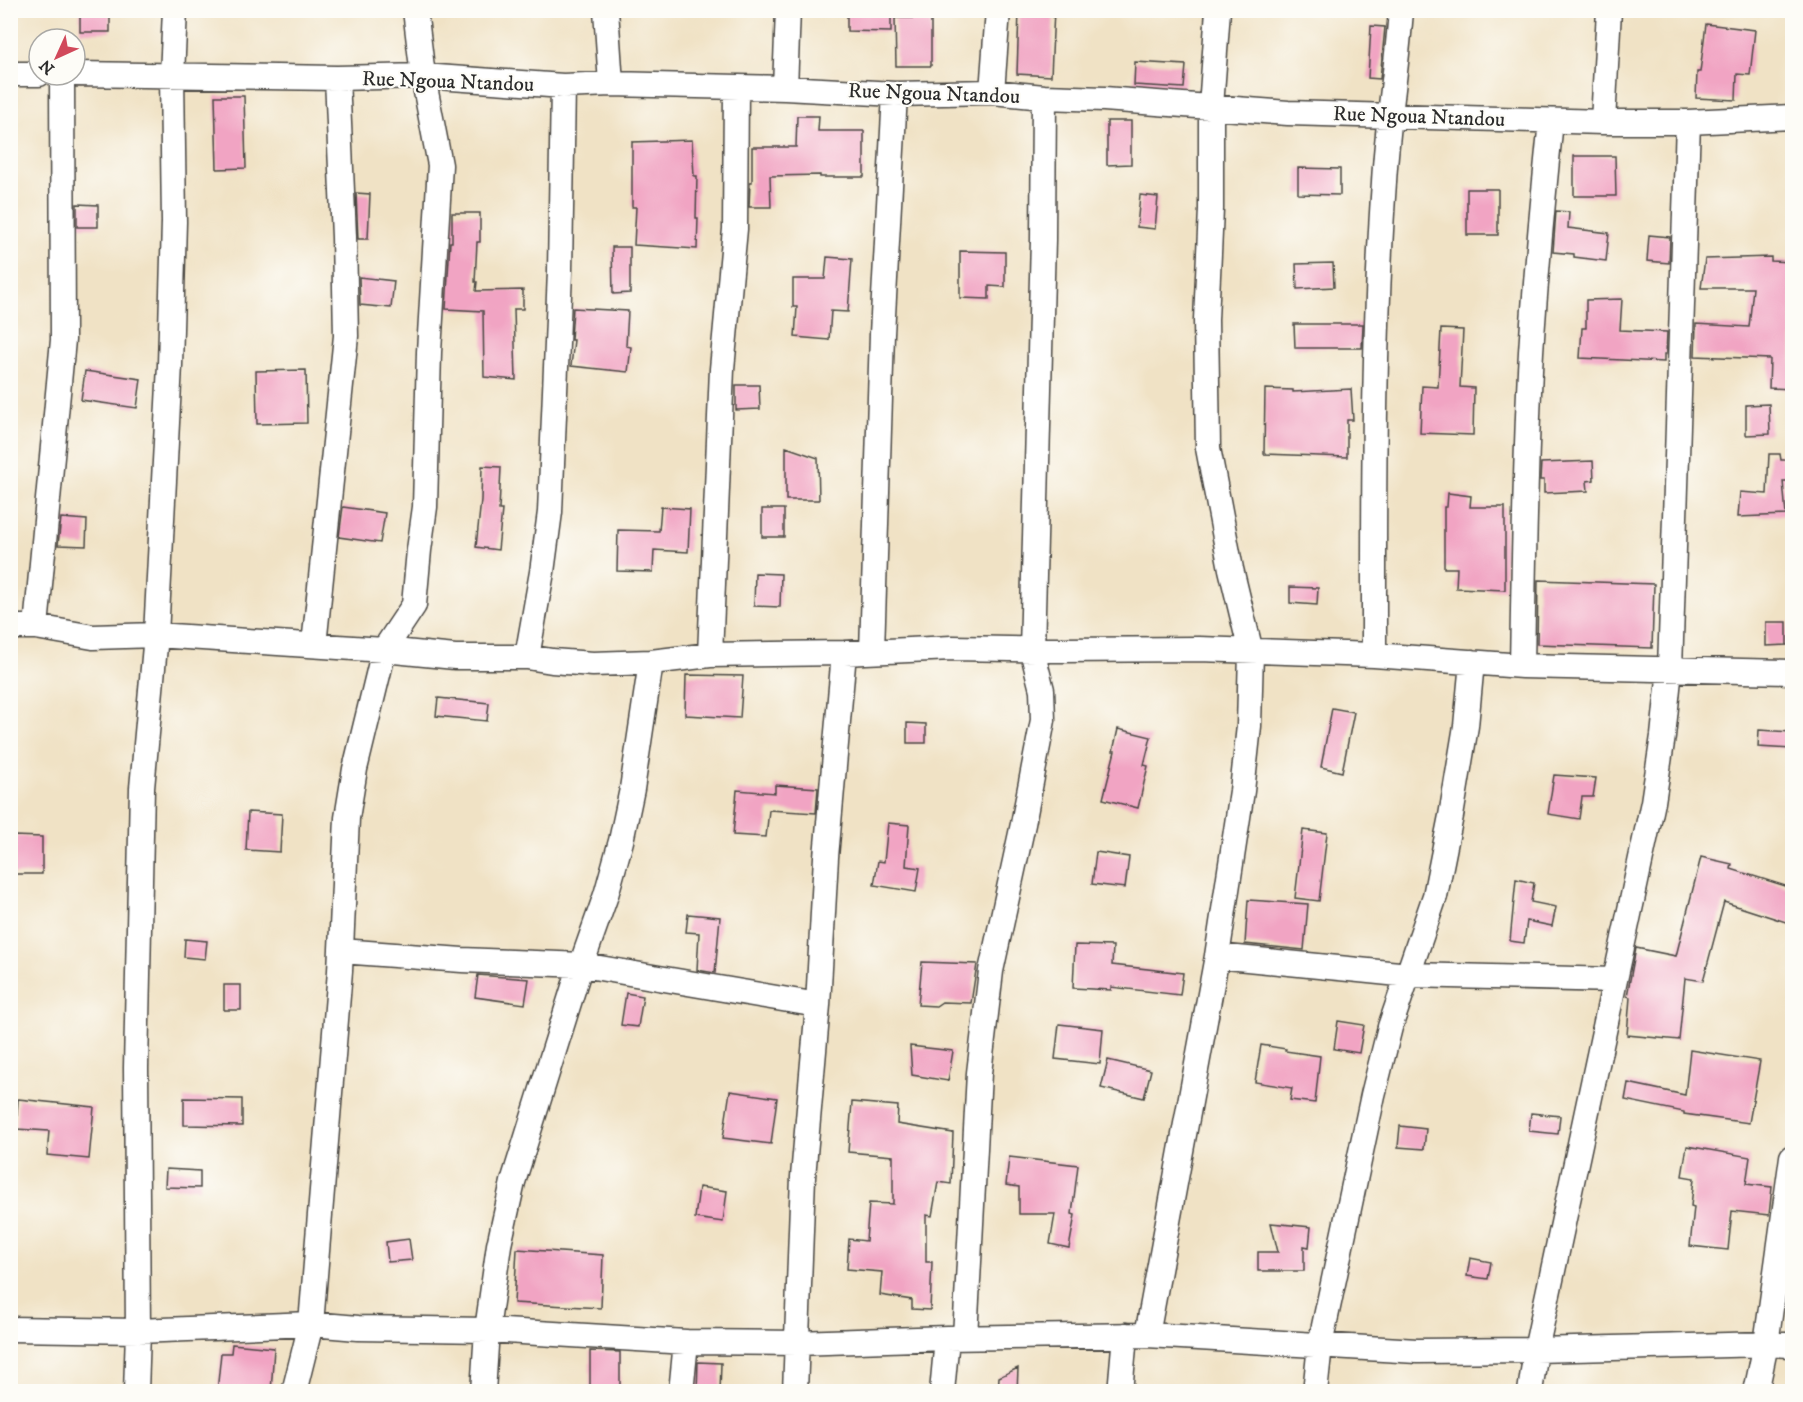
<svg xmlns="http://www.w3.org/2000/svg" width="1803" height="1402" font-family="'IM FELL DW Pica',serif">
  <rect width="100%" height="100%" fill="#fdfcf7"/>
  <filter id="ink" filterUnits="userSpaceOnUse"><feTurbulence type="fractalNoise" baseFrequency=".0167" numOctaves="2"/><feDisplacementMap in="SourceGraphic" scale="12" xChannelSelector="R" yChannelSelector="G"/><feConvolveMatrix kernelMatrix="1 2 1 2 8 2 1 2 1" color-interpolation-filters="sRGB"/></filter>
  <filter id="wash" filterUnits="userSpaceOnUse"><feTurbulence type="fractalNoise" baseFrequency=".008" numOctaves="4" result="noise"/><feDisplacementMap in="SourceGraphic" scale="24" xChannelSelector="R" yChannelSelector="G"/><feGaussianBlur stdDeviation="1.35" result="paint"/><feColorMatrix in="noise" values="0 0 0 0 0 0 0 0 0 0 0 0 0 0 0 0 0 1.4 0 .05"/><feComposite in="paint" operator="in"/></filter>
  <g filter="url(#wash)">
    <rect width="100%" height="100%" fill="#f0e2c5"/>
    <g id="blocks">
      <!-- building -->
      <path fill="#f1a4c3" d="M80 10H110V32H80Z
        M847 10H891V32L847 31Z
        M1019 10H1054L1051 76 1017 74Z
        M895 18H931V66H896Z
        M1706 24 1755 30 1750 75 1737 74 1736 100 1696 98 1697 72H1700Z
        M1371 26 1385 27 1380 79 1368 78Z
        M1135 62 1186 65 1184 88 1134 85Z
        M215 96H244L246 168 217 169Z
        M797 116H819L818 131H864V177H820V175L770 176 771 207H749L750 182H752V147H796Z
        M1107 121H1131V164L1107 165Z
        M692 140 694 176H697L696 218H698L697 249 634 245 636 207H632V142Z
        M1574 156H1615L1616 196H1574Z
        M1298 168 1340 169V195L1298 194Z
        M1467 189H1498V235H1467Z
        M356 193 370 194 368 239H358Z
        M1140 195 1158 197 1155 229 1137 227Z
        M77 204 98 205V227H77Z
        M1556 211 1569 212 1568 228 1609 233 1606 261 1574 257V254L1553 252Z
        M452 213H480V242H477L475 282H477L476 291 523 290V309H514L516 380 484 377 483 311 446 309 450 242H452Z
        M1649 235 1670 237 1669 263 1647 261Z
        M612 247H630V293L613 294Z
        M960 251 1005 252V287L989 286V299L960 298Z
        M827 257 852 259 848 312 831 311 829 340 795 337 797 307H793V279H825Z
        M1771 257V261L1792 262V389L1769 388 1770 359 1695 356 1696 324 1749 327 1753 288H1701L1705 259Z
        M1333 263 1334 287 1297 289 1296 264Z
        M359 277 394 281 391 308 360 305Z
        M1622 299 1620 330 1667 332 1666 354H1664V362L1580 358 1582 328H1586V300Z
        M573 308 628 311 626 346 631 347 628 372 571 366 574 340H571Z
        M1294 324H1363L1362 348H1295Z
        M1441 329 1463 330 1460 387 1474 388 1473 435 1420 433 1422 386 1438 387Z
        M306 370 307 423 257 424 256 371Z
        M85 371 141 379 137 408 81 400Z
        M736 385H759L760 409 736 410Z
        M1265 389 1293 390V392L1351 389 1353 420H1347V457L1264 454Z
        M1769 404 1770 434 1746 435V405Z
        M786 447 818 458 819 500H786Z
        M1769 454H1780L1781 460H1792V481H1783L1786 515 1738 517 1740 492 1767 494Z
        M1593 461 1594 480 1587 481 1588 491 1544 493V480H1540L1541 463Z
        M482 466 501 467 499 510H502L498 550 476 547 481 500Z
        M1448 493 1471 496 1470 507H1505V590L1456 588 1457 568H1444V507H1447Z
        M343 507 385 513 380 543 339 537Z
        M661 507 690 509 688 552 654 550 653 572 617 571 618 530 659 531Z
        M762 509H784V537H762Z
        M61 518 87 520 86 546 58 545Z
        M755 573 781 574 780 607 754 606Z
        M1538 580 1654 584 1652 648 1537 644Z
        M1290 587 1318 588 1317 605 1290 603Z
        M1766 622H1787V645L1766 646Z
        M686 675 743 676 740 718 685 715Z
        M438 698 489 703 487 721 436 716Z
        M1332 708 1354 712 1342 772 1321 767Z
        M907 723 926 724V743H907Z
        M1118 729 1151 737 1144 765 1148 766 1138 808 1103 799 1115 751H1113Z
        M1759 730 1792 732V749L1758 747Z
        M1554 775 1596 778 1593 797H1582L1579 819 1548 814Z
        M775 785 818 788 816 813 769 810 766 837 733 835 737 790 775 793Z
        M248 812 282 814 280 852 246 850Z
        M888 823 909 825 906 866 920 868 916 892 874 885 878 861 884 862Z
        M1303 830 1327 833 1319 901 1295 898Z
        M13 836 42 837V874H12Z
        M1096 852 1129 857 1125 888 1092 884Z
        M1701 857 1732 864 1731 869 1792 888V924L1724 902 1703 981 1685 978 1679 1040 1627 1035 1630 997 1627 996 1636 948 1676 956Z
        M1516 879 1534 883 1531 902 1556 907 1552 926 1527 921 1524 943 1510 941Z
        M1248 900 1308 904 1304 950 1245 944Z
        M688 914 720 917 715 973 697 970 699 933 686 932Z
        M185 939 207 941 205 959 184 957Z
        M1075 945 1113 946 1112 965 1183 973 1180 995 1111 987V990L1073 988Z
        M922 962 977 964 971 1003 942 1002 936 1006 918 1005Z
        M478 975 529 979 525 1004 475 997Z
        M224 985H241V1010H224Z
        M626 993 643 996 638 1027 621 1025Z
        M1338 1021 1364 1025 1359 1053 1334 1049Z
        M1059 1024 1103 1029 1100 1064 1055 1059Z
        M1261 1045 1286 1049 1285 1051 1320 1056 1315 1103 1290 1100 1292 1088 1255 1082Z
        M910 1046 953 1051 948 1081 912 1075Z
        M1690 1050 1760 1061 1749 1123 1684 1114V1112L1625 1100 1628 1083 1685 1095Z
        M1108 1060 1151 1070 1144 1098 1101 1088Z
        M730 1091 777 1098 771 1144 723 1138Z
        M184 1098 242 1099V1126L184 1125Z
        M18 1099 94 1107 89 1159 47 1155 49 1131 16 1129Z
        M852 1102 898 1106 897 1124 953 1133 951 1184 938 1182 932 1216 926 1215V1262H932L930 1310 912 1309V1300L880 1295 882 1272 847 1269 849 1239 866 1241 869 1203 893 1204V1156L848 1152Z
        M1531 1113 1560 1116 1558 1134 1529 1131Z
        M1400 1126 1426 1129 1424 1149 1398 1147Z
        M1687 1146 1750 1157 1746 1184 1772 1187 1769 1215 1732 1211 1728 1250 1690 1246 1694 1207 1691 1206 1694 1178 1682 1176Z
        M1009 1157 1078 1165 1072 1214 1075 1215 1069 1248 1050 1244 1055 1214H1019V1187L1006 1185Z
        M166 1169 200 1171V1188L165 1187Z
        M699 1187 727 1191 723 1222 695 1218Z
        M1271 1223 1311 1227 1309 1247 1304 1246V1271H1258V1252H1278Z
        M409 1239 412 1260 388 1262 386 1242Z
        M517 1249 603 1255 601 1308 514 1303Z
        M1470 1258 1491 1262 1488 1279 1467 1276Z
        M232 1344 274 1348 271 1392H217L221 1353H231Z
        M590 1351 620 1352V1392H590Z
        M698 1362 721 1363 720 1392H697Z
        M1018 1368 1017 1392H998L999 1377Z"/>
    </g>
  </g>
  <g filter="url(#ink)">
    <use href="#blocks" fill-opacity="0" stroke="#494642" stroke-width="1.5"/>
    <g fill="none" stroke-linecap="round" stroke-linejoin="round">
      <defs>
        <path id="minor" d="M606 10 611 84
          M10 74H39
          M75 74 337 78 423 76 563 86 611 84 785 88 895 94 992 92 1044 97 1104 99 1288 113 1603 122H1688L1792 117
          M785 88 788 10
          M992 92 998 10
          M1603 122 1609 10
          M10 627H36L93 637 156 635 384 650 455 657H527L552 661 593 664 651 662 710 655 844 653 952 648 1062 650 1199 649 1374 655 1522 666 1792 672
          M36 627 63 340 62 75
          M314 645 346 336 344 237 337 78
          M872 651 882 334 895 94
          M710 655 722 369 735 229 736 87
          M1374 655C1374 498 1373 339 1384 182 1387 125 1397 68 1401 10
          M527 657 542 572 550 512 560 271 563 86
          M1522 666C1524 561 1525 456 1531 352 1536 275 1543 198 1551 121
          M341 951 462 960 582 965 818 1005
          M1217 956 1409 975 1615 980
          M10 1329 138 1331 311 1324 358 1328 487 1330 686 1342 797 1343 947 1338 1147 1335 1417 1351 1536 1350 1766 1344 1792 1345
          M1147 1335 1217 956 1242 791 1249 726 1251 652 1231 569 1208 448 1206 320 1211 209V107L1218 10
          M965 1337 979 1073 991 971 1023 824 1043 720 1042 690 1032 650 1043 240 1044 97
          M136 1392 138 1331 136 1068 142 788 156 635 170 365 174 222 172 75 175 10
          M294 1392 311 1324 340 971 347 818 355 769 384 650 414 605 419 550 425 507 429 352 440 165 423 76 415 10
          M483 1392 487 1330 499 1245 513 1182 577 977 606 895 621 841 632 789 651 662
          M681 1392 686 1342
          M795 1392 803 1177 818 1005 826 857 844 653
          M942 1392 947 1338
          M1120 1392 1125 1335
          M1315 1392 1320 1345 1373 1095 1390 1027 1435 896 1451 816 1466 726 1472 662
          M1530 1392 1536 1350 1653 802 1663 736 1670 669 1688 122
          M1756 1392 1766 1344 1792 1157"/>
      </defs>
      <!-- minor casing -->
      <use href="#minor" stroke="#494642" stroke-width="27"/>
      <!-- minor -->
      <use href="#minor" stroke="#fff" stroke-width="24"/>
    </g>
  </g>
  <g text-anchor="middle" stroke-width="4.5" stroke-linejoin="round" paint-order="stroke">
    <!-- street labels -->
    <g font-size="21" fill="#2b2b2b" stroke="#fdfcf7">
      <text transform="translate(448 81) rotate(2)" y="7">Rue Ngoua Ntandou</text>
      <text transform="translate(934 93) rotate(2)" y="7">Rue Ngoua Ntandou</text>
      <text transform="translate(1419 116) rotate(2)" y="7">Rue Ngoua Ntandou</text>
    </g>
  </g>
  <!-- margin -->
  <rect width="1803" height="1402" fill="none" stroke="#fdfcf7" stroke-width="36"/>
  <!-- north arrow -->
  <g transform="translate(57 57) rotate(225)"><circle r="28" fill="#fdfcf7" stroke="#a9a8a5" stroke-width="1.5"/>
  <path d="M0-4.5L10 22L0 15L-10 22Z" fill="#d1495b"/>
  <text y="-9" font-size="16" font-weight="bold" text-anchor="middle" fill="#2b2b2b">N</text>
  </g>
</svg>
